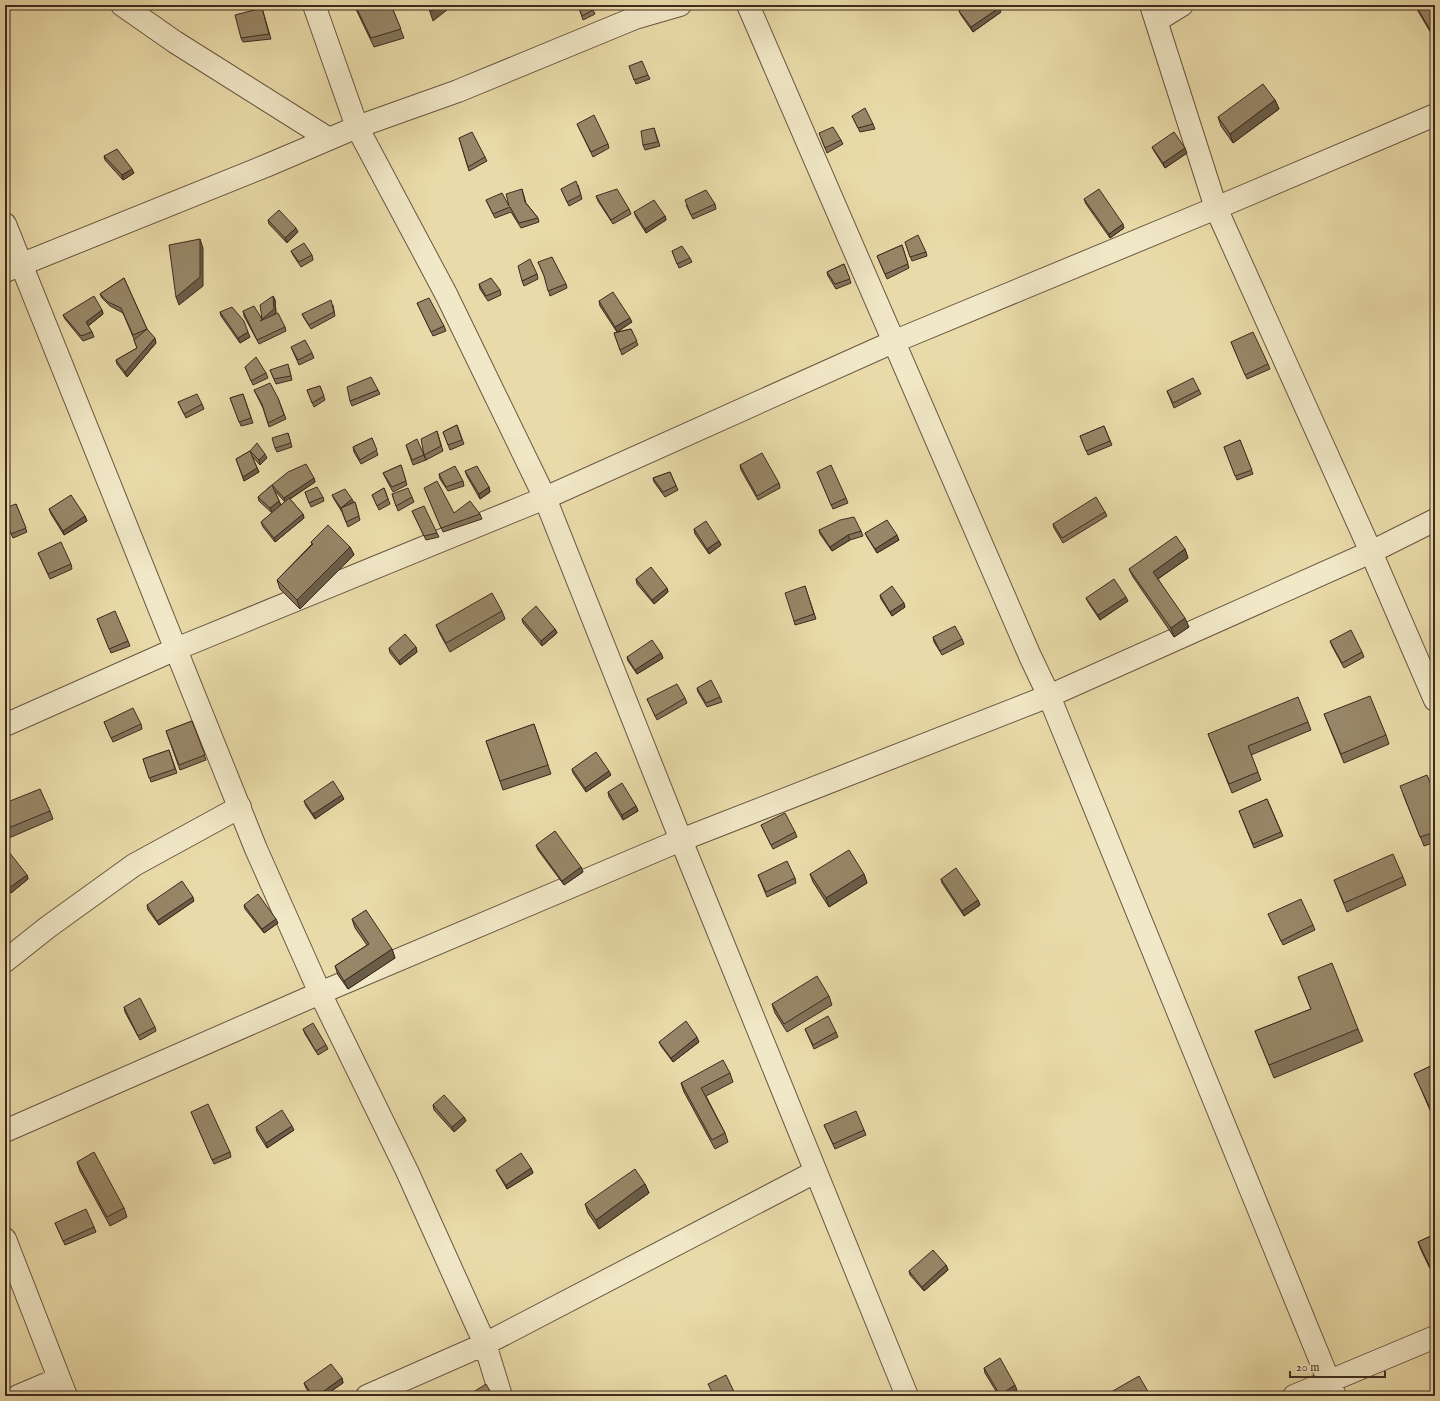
<svg xmlns="http://www.w3.org/2000/svg" width="1440" height="1401" font-family="'IM FELL English',serif">
  <rect width="100%" height="100%" fill="#e9dba9"/>
  <filter id="stains"><feTurbulence type="fractalNoise" baseFrequency=".005" numOctaves="4"/><feColorMatrix values="0 0 0 0 .2 0 0 0 0 .09 0 0 0 0 .02 0 0 0 .5 -.17"/></filter>
  <radialGradient id="worn" r=".72"><stop offset=".6" stop-color="#630" stop-opacity="0"/><stop offset="1" stop-color="#630" stop-opacity=".3"/></radialGradient>
  <g fill="none" stroke-linecap="round" stroke-linejoin="round">
    <defs>
      <path id="minor" d="M122 5 175 42 329 139 357 127 458 91 635 18 680 5
        M314 5 357 127 446 294 545 498 681 840 907 1396
        M748 5 1030 656 1049 696 1335 1396
        M1151 5 1216 208 1371 552 1435 700
        M1156 21 1182 5
        M5 224 256 849 320 993 407 1171 485 1344 501 1396
        M5 271 268 165 329 139
        M5 725 176 649 545 498 893 342 1216 208 1435 115
        M5 961 48 927 134 865 240 807
        M5 1131 320 993 681 840 1049 696 1371 552 1435 520
        M5 1239 66 1396
        M18 1396 58 1379
        M367 1396 485 1344 815 1172
        M1294 1396 1435 1337"/>
    </defs>
    <!-- minor casing -->
    <use href="#minor" stroke="#695642" stroke-width="24"/>
    <!-- minor -->
    <use href="#minor" stroke="#f1e8c7" stroke-width="22"/>
  </g>
  <!-- wall -->
  <path fill="#827359" stroke="#3e2a20" fill-rule="evenodd" d="M354 5H391L404 38 374 47Z
    M578 5 593 10 595 14 583 20Z
    M1416 6 1435 7V40L1418 11Z
    M262 8 271 39 243 42 241 38Z
    M959 11 1001 12 973 32 961 15Z
    M629 66 648 75 650 79 636 84Z
    M1275 100 1279 109 1233 143 1221 126 1218 117Z
    M852 116 873 124 875 129 860 132Z
    M577 124 608 144 609 148 593 157Z
    M654 128 660 146 645 150 643 145Z
    M459 138 485 157 487 161 469 171Z
    M821 138 841 140 843 144 827 153Z
    M1152 147 1187 153 1165 168 1154 151Z
    M104 156 134 173 123 180 105 160Z
    M578 185 582 199 569 206 561 189Z
    M522 189 526 203 538 218 539 222 521 228 511 212 495 218 486 200 509 206Z
    M596 196 629 209 631 214 613 224 598 201Z
    M1084 199 1124 228 1110 238 1086 204Z
    M715 204 716 209 693 219 686 205Z
    M634 212 665 216 666 220 646 233 636 217Z
    M268 220 298 232 287 243 269 224Z
    M905 242 926 252 927 256 912 261Z
    M902 245 909 268 887 279 877 256Z
    M291 251 312 255 313 260 301 267 293 255Z
    M672 251 690 258 692 262 679 268Z
    M538 262 566 284 567 288 550 296 545 277Z
    M844 264 851 283 836 289 828 276 827 272Z
    M537 274 538 279 524 286 522 281Z
    M124 278 147 329 156 343 127 377 117 364 116 360 137 348 134 340V339L123 313 110 306 102 298 100 294Z
    M479 284 500 290 501 295 488 301 480 289Z
    M273 296 275 300 276 313 274 315 285 327 286 331 259 344 244 316 243 311 262 319Z
    M599 301 632 322 617 332 631 329 638 345 622 355 614 333 617 332 600 306Z
    M417 303 444 326 446 331 433 336Z
    M333 305 335 316 311 329 304 318 302 314Z
    M102 310 103 314 88 326 92 332 94 337 83 341 65 319 63 315Z
    M220 312 250 337 240 343 221 316Z
    M1231 342 1268 364 1270 369 1247 379Z
    M291 347 312 353 314 358 299 365Z
    M245 367 266 373 268 378 253 385Z
    M289 368 292 380 276 384 270 370Z
    M320 386 325 400 314 407 307 390Z
    M254 390 278 398 286 419 269 427 263 408Z
    M378 390 380 394 352 406 350 401Z
    M1199 390 1201 394 1174 408 1167 391Z
    M243 394 253 423 241 426 230 398Z
    M178 402 202 404 204 409 186 418Z
    M457 425 464 444 450 450 443 432Z
    M1104 426 1112 445 1088 455 1080 436Z
    M437 431 443 451 426 460 424 455Z
    M288 433 292 447 277 452 275 448Z
    M372 438 378 455 361 464 354 452 353 447Z
    M1240 440 1253 474 1237 480 1224 447Z
    M406 445 424 455 426 460 413 465Z
    M250 451 267 458 260 465 252 456 259 472 244 481 236 459Z
    M401 465 407 485 393 492 385 477 383 473Z
    M740 465 779 483 780 488 758 500 741 470Z
    M465 471 489 487 490 492 480 499 467 476Z
    M670 472 678 490 665 497 654 482 653 478Z
    M817 472 846 498 848 503 833 509Z
    M439 474 463 481 464 486 448 491 440 479Z
    M314 478 315 482 290 499 303 514 304 518 275 542 263 527 261 522 272 513 259 501 258 497 272 485ZM274 490 285 502 281 505Z
    M384 488 390 504 379 510 372 495Z
    M305 492 323 497 324 501 311 507Z
    M426 492 454 513 480 514 482 519 443 532Z
    M392 494 412 497 414 502 398 511Z
    M332 495 353 503 355 502 360 520 348 527 342 512 334 499Z
    M16 504 27 532 13 538 5 520Z
    M49 509 85 516 87 521 64 535 51 514Z
    M412 511 437 533 439 537 426 540Z
    M1105 512 1107 516 1063 543 1054 528 1053 524Z
    M694 529 719 541 721 545 709 554 695 534Z
    M819 530 861 531 863 536 850 540 832 551 820 534Z
    M865 533 899 540 877 553 867 537Z
    M311 542 350 547 354 555 300 609 280 589 277 580 312 544Z
    M1185 549 1188 558 1158 579 1189 627 1174 637 1133 577 1129 569Z
    M38 553 71 564 72 569 50 579Z
    M636 579 667 588 668 592 654 604 637 584Z
    M805 586 816 619 795 625 794 621Z
    M880 595 905 607 892 616 881 599Z
    M1086 598 1128 601 1100 620 1088 602Z
    M502 611 505 619 450 652 440 634 436 625Z
    M97 619 128 641 130 646 111 653Z
    M522 619 555 629 557 633 542 646 523 623Z
    M933 637 962 639 964 644 942 655 934 642Z
    M1330 641 1362 652 1364 657 1344 668 1332 646Z
    M416 647 417 652 400 665 390 653 389 648Z
    M661 653 663 658 637 674 628 661 627 657Z
    M697 688 720 697 722 702 707 707 698 692Z
    M685 698 687 703 657 720 647 699Z
    M1324 714 1386 735 1389 744 1344 763Z
    M192 721 206 760 180 770 166 731Z
    M104 722 141 724 142 729 113 742Z
    M1308 722 1311 730 1251 755 1261 780 1232 793 1208 734Z
    M534 724 551 774 503 790 486 741Z
    M169 750 177 773 151 782 143 759Z
    M572 769 611 775 586 792 573 773Z
    M608 792 636 806 638 811 623 820 609 797Z
    M1403 794H1435V842L1424 846Z
    M344 799 315 819 306 806 304 801Z
    M1267 799 1283 836 1254 848 1239 811Z
    M5 803 50 811 53 819 9 838 5 827Z
    M761 825 795 832 797 837 773 849Z
    M536 845 581 867 583 872 564 885 538 850Z
    M5 855 27 875 28 879 11 893 5 885Z
    M810 874H864L867 883 829 907 813 882Z
    M758 875 795 878 796 883 767 897Z
    M1403 877 1406 885 1347 912 1334 880Z
    M941 879 978 900 980 905 964 916 942 883Z
    M194 901 159 925 148 910 147 905Z
    M244 905 278 923 264 933 245 909Z
    M1268 914 1313 925 1315 930 1283 945Z
    M352 919 392 949 395 958 348 989 338 975 335 966 367 945 355 928Z
    M1298 977 1358 1029 1363 1041 1274 1078 1255 1031 1311 1009Z
    M829 996 832 1005 787 1032 775 1013 772 1004Z
    M124 1007 155 1027 156 1031 140 1040 125 1012Z
    M303 1029 326 1045 328 1049 318 1055 305 1034Z
    M805 1029 836 1032 838 1037 814 1049Z
    M659 1042H699L673 1062 661 1046Z
    M1435 1064V1114L1432 1115 1418 1082 1414 1074Z
    M730 1073 733 1082 706 1096 725 1133 728 1142 715 1149 684 1092 681 1083Z
    M433 1105 464 1117 466 1121 454 1132 434 1110Z
    M191 1112 230 1152 231 1157 214 1164Z
    M824 1125 864 1130 866 1135 835 1149Z
    M256 1127 294 1130 267 1148 257 1132Z
    M77 1162 124 1208 127 1217 110 1226 80 1171Z
    M531 1168 533 1173 507 1189 498 1174 496 1170Z
    M645 1184 649 1193 599 1229 588 1213 585 1204Z
    M55 1223 94 1227 96 1232 65 1245Z
    M1435 1234V1279L1421 1250 1418 1242Z
    M946 1265 948 1270 924 1291 910 1275 909 1271Z
    M984 1368 1017 1390 1007 1396H999L985 1373Z
    M342 1378 343 1383 324 1396H311L306 1388 304 1383Z"/>
  <!-- shaded-wall -->
  <path fill="#6a5e48" stroke="#3e2a20" d="M438 5H451L452 6 433 21 430 12Z
    M999 8 1001 12 973 32 971 27Z
    M1275 100 1279 109 1233 143 1230 134Z
    M1185 148 1187 153 1165 168 1163 163Z
    M132 169 134 173 123 180 122 175Z
    M665 216 666 220 646 233 645 229Z
    M1123 224 1124 228 1110 238 1109 234Z
    M296 228 298 232 287 243 285 238Z
    M200 239 203 248V286L179 305 176 297Z
    M273 296 275 300 276 313 262 325 260 321Z
    M102 310 103 314 88 326 86 322Z
    M630 318 632 322 617 332 615 327Z
    M248 332 250 337 240 343 238 338Z
    M155 338 156 343 127 377 125 372Z
    M265 454 267 458 260 465 259 460Z
    M257 468 259 472 244 481 243 477Z
    M314 478 315 482 285 502 284 498Z
    M489 487 490 492 480 499 479 494Z
    M352 499 354 503 341 508Z
    M279 501 281 506 272 513 270 508Z
    M303 514 304 518 275 542 274 538Z
    M85 516 87 521 64 535 63 531Z
    M848 535 850 540 832 551 830 547Z
    M897 535 899 540 877 553 875 549Z
    M719 541 721 545 709 554 707 549Z
    M350 547 354 555 300 609 297 600Z
    M1185 549 1188 558 1156 580 1153 572Z
    M667 588 668 592 654 604 652 600Z
    M1126 597 1128 601 1100 620 1098 615Z
    M904 603 905 607 892 616 890 612Z
    M1185 618 1189 627 1174 637 1171 628Z
    M555 629 557 633 542 646 541 641Z
    M416 647 417 652 400 665 399 661Z
    M661 653 663 658 637 674 635 670Z
    M609 771 611 775 586 792 585 788Z
    M342 795 344 799 315 819 313 814Z
    M636 806 638 811 623 820 622 815Z
    M581 867 583 872 564 885 562 881Z
    M864 874 867 883 829 907 826 898Z
    M27 875 28 879 11 893 9 888Z
    M193 897 194 901 159 925 157 921Z
    M978 900 980 905 964 916 962 911Z
    M276 919 278 923 264 933 262 929Z
    M392 949 395 958 348 989 344 981Z
    M697 1037 699 1042 673 1062 671 1058Z
    M464 1117 466 1121 454 1132 452 1127Z
    M292 1126 294 1130 267 1148 266 1143Z
    M531 1168 533 1173 507 1189 506 1185Z
    M645 1184 649 1193 599 1229 596 1220Z
    M946 1265 948 1270 924 1291 922 1287Z
    M342 1378 343 1383 324 1396H317Z
    M1015 1385 1017 1390 1007 1396H1000V1395Z"/>
  <!-- building -->
  <path fill="#978667" stroke="#3e2a20" d="M355 5H391L401 29 371 38Z
    M427 5H438L430 12Z
    M578 5H590L593 10 582 16Z
    M967 5H997L999 8 971 27 959 11Z
    M1418 5H1434L1435 7V38L1416 6Z
    M262 8 269 34 241 38 235 15Z
    M642 61 648 75 634 80 629 66Z
    M1263 84 1275 100 1230 134 1218 117Z
    M865 108 873 124 858 128 852 116Z
    M594 115 608 144 591 152 577 124Z
    M833 127 841 140 825 148 819 133Z
    M654 128 658 142 643 145 641 131Z
    M472 132 485 157 468 167 459 138Z
    M1174 132 1185 148 1163 163 1152 147Z
    M117 149 132 169 122 175 104 156Z
    M576 181 581 195 567 202 561 189Z
    M522 189 525 202 538 218 519 223 510 207 493 214 486 200 502 193 509 206 506 194Z
    M617 189 629 209 611 220 596 196Z
    M1099 189 1123 224 1109 234 1084 199Z
    M706 190 715 204 691 215 685 200Z
    M654 200 665 216 645 229 634 212Z
    M279 210 296 228 285 238 268 220Z
    M918 235 926 252 910 257 905 242Z
    M200 239V277L176 297 169 245Z
    M304 243 312 255 299 262 291 251Z
    M902 245 908 264 885 274 877 256Z
    M682 246 690 258 677 264 672 251Z
    M552 257 566 284 548 291 544 276 538 262Z
    M530 259 537 274 522 281 518 266Z
    M844 264 850 279 835 284 827 272Z
    M124 278 147 329 155 338 125 372 116 360 137 348 134 340 147 329 133 335 121 308 108 302 100 294Z
    M491 278 500 290 486 296 479 284Z
    M613 292 630 318 615 327 599 301Z
    M94 296 102 310 86 322 92 332 81 336 63 315Z
    M273 296 274 309 260 321 278 313 285 327 257 340 243 311 254 306 262 319 260 305Z
    M429 298 444 326 431 332 417 303Z
    M331 300 334 312 309 325 302 314Z
    M232 307 244 321 248 332 238 338 220 312Z
    M631 329 637 341 620 350 614 333Z
    M1253 332 1268 364 1245 375 1231 342Z
    M305 340 312 353 298 360 291 347Z
    M256 357 266 373 251 381 245 367Z
    M288 364 291 376 274 379 270 370Z
    M371 377 378 390 350 401 347 387Z
    M1193 378 1199 390 1173 403 1167 391Z
    M270 383 278 398 284 415 268 423 262 404 254 390Z
    M320 386 324 396 312 403 307 390Z
    M197 394 202 404 184 414 178 402Z
    M243 394 251 418 239 422 230 398Z
    M457 425 462 440 448 445 443 432Z
    M1104 426 1110 441 1086 451 1080 436Z
    M437 431 441 446 424 455 421 439Z
    M288 433 291 443 275 448 272 438Z
    M372 438 377 450 360 460 353 447Z
    M417 439 424 455 412 460 406 445Z
    M1240 440 1252 470 1235 476 1224 447Z
    M257 443 265 454 259 460 250 451Z
    M250 451 257 468 243 477 236 459Z
    M762 453 779 483 757 496 740 465Z
    M306 464 314 478 284 498 272 485 288 472Z
    M401 465 406 481 392 487 383 473Z
    M831 465 846 498 831 505 817 472Z
    M455 466 463 481 446 487 439 474Z
    M477 466 489 487 479 494 465 471Z
    M670 472 676 486 663 492 653 478Z
    M437 481 454 513 470 501 480 514 441 528 424 488Z
    M272 485 279 501 270 508 258 497Z
    M317 487 323 497 309 503 305 492Z
    M384 488 388 499 377 506 372 495Z
    M408 488 412 497 396 506 392 494Z
    M345 489 352 499 341 508 332 495Z
    M71 495 85 516 63 531 49 509Z
    M1096 497 1105 512 1062 538 1053 524Z
    M289 498 303 514 274 538 261 522Z
    M355 502 359 516 346 522 341 508Z
    M16 504 26 528 11 534 5 519V508Z
    M424 506 437 533 424 536 412 511Z
    M854 517 861 531 848 535 830 547 819 530 840 520Z
    M887 520 897 535 875 549 865 533Z
    M706 521 719 541 707 549 694 529Z
    M328 525 350 547 297 600 277 580 313 544 311 542Z
    M1176 536 1185 549 1153 572 1185 618 1171 628 1129 569Z
    M61 542 71 564 48 574 38 553Z
    M651 567 667 588 652 600 636 579Z
    M1114 579 1126 597 1098 615 1086 598Z
    M805 586 814 614 794 621 785 593Z
    M892 586 904 603 890 612 880 595Z
    M492 593 502 611 446 643 436 625Z
    M536 606 555 629 541 641 522 619Z
    M115 611 128 641 109 649 97 619Z
    M955 626 962 639 940 651 933 637Z
    M1351 630 1362 652 1342 663 1330 641Z
    M405 634 416 647 399 661 389 648Z
    M652 640 661 653 635 670 627 657Z
    M711 680 720 697 706 703 697 688Z
    M677 684 685 698 655 716 647 699Z
    M1370 696 1386 735 1341 754 1324 714Z
    M1298 697 1308 722 1248 746 1258 772 1229 784 1208 734Z
    M133 708 141 724 111 738 104 722Z
    M192 721 205 755 179 765 166 731Z
    M534 724 548 765 500 781 486 741Z
    M169 750 175 769 149 778 143 759Z
    M596 752 609 771 585 788 572 769Z
    M1427 775 1435 794V832L1420 837 1400 786Z
    M333 781 342 795 313 814 304 801Z
    M622 783 636 806 622 815 608 792Z
    M40 789 50 811 6 829 5 826V803Z
    M1267 799 1281 832 1253 844 1239 811Z
    M785 813 795 832 771 845 761 825Z
    M555 831 581 867 562 881 536 845Z
    M849 850 864 874 826 898 810 874Z
    M9 852 27 875 9 888 5 882V855Z
    M1393 854 1403 877 1344 903 1334 880Z
    M787 861 795 878 766 892 758 875Z
    M956 868 978 900 962 911 941 879Z
    M182 881 193 897 157 921 147 905Z
    M258 894 276 919 262 929 244 905Z
    M1301 899 1313 925 1281 941 1268 914Z
    M366 910 392 949 344 981 335 966 369 944 352 919Z
    M1332 963 1358 1029 1269 1065 1255 1031 1311 1009 1298 977Z
    M817 976 829 996 784 1024 772 1004Z
    M140 998 155 1027 138 1036 124 1007Z
    M828 1016 836 1032 813 1045 805 1029Z
    M686 1021 697 1037 671 1058 659 1042Z
    M313 1023 326 1045 316 1051 303 1029Z
    M723 1060 730 1073 701 1088 725 1133 712 1140 681 1083Z
    M1435 1064V1103L1429 1106 1414 1074Z
    M444 1095 464 1117 452 1127 433 1105Z
    M208 1104 230 1152 212 1160 191 1112Z
    M282 1110 292 1126 266 1143 256 1127Z
    M856 1111 864 1130 833 1144 824 1125Z
    M94 1152 124 1208 107 1217 77 1162Z
    M521 1153 531 1168 506 1185 496 1170Z
    M635 1169 645 1184 596 1220 585 1204Z
    M86 1209 94 1227 63 1241 55 1223Z
    M1435 1234V1277L1418 1242Z
    M933 1250 946 1265 922 1287 909 1271Z
    M1000 1358 1015 1385 1000 1395 984 1368Z
    M331 1364 342 1378 317 1396H313L304 1383Z
    M726 1375 736 1396H714L708 1384Z
    M1139 1376 1150 1395 1147 1396H1113L1111 1392Z
    M486 1384 493 1396H467Z"/>
  <!-- margin -->
  <rect width="1440" height="1401" fill="none" stroke="#e9dba9" stroke-width="20"/>
  <rect x="6" y="6" width="1428" height="1389" fill="none" stroke="#3e2a20" stroke-width="2"/>
  <rect x="10" y="10" width="1420" height="1381" fill="none" stroke="#3e2a20"/>
  <!-- scale -->
  <path d="M1290 1371v6h95v-6" fill="none" stroke="#3e2a20" stroke-width="2"/>
  <text x="1296" y="1371" font-size="12" fill="#3e2a20" stroke="#f1e8c7" stroke-width="3" paint-order="stroke">20 m</text>
  <rect width="100%" height="100%" filter="url(#stains)"/>
  <rect width="100%" height="100%" fill="url(#worn)"/>
</svg>
